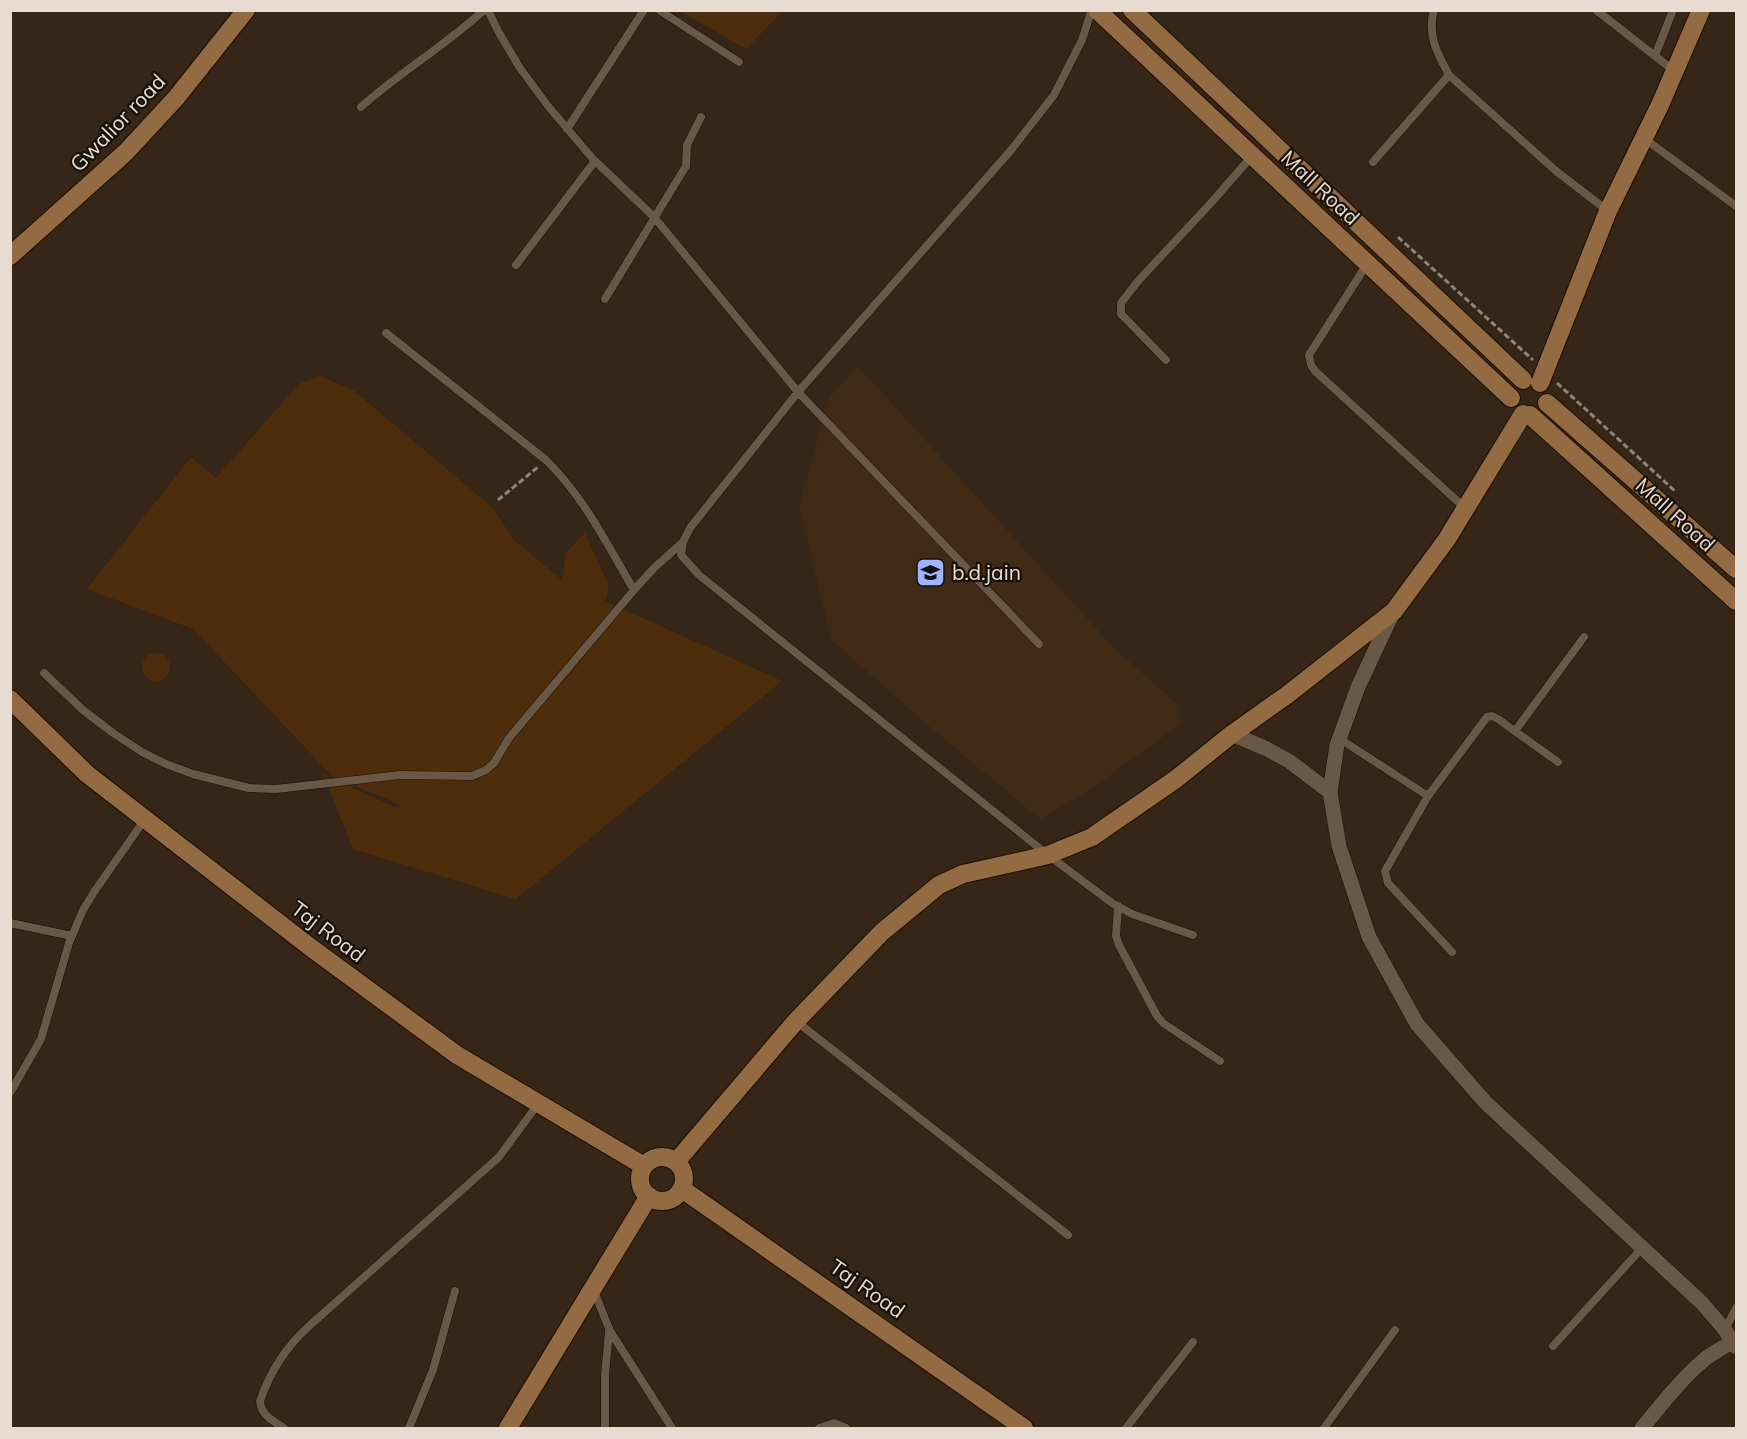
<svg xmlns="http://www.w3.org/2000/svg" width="1747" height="1439" font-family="Mulish,sans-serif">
  <rect width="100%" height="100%" fill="#362617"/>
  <!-- built -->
  <path fill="#412b17" d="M858 366 1115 649 1178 705 1182 723 1088 791 1040 819 930 727 832 640 799 506 829 398Z"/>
  <!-- green -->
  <path fill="#4d2d0c" d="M680 11 783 10V11L746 49Z
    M320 376 353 390 493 508 514 540 562 580 566 553 585 533 609 586 605 601 782 681 516 899 353 849 323 774 395 807 401 805 333 777 193 629 87 589 191 457 216 478 299 384Z
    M142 667a14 14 0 1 1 28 0a14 14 0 1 1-28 0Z"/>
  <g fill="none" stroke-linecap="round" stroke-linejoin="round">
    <defs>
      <path id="lane" d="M488 10 498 31 520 68 548 106 593 159 654 217 798 392 1039 644
        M659 10 739 62
        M1434 10C1427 35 1437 53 1449 75
        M1596 10 1673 70
        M1091 12 1082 40 1054 95 1012 149 798 392 690 528 683 542 681 555 699 575 1048 855 1112 903 1132 914 1193 935
        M1655 56 1673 10
        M361 107C400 72 445 46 484 10
        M567 129 644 10
        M1645 139 1736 206
        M1373 162 1449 75 1556 171 1608 211
        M1367 264 1309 355 1311 365 1315 371 1466 509
        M516 265 595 161
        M605 299 686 166 687 145 701 117
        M386 333 546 460C584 497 608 546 634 590
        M1166 360 1121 314V303L1138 281 1210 204 1252 156
        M44 673 83 710 113 733 142 752 166 764 193 774 249 788 276 789 400 775 472 776 486 770 494 763 509 738 634 590 654 568 683 542
        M1515 731 1584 637
        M1340 739 1428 796
        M1118 906 1116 936 1119 945 1157 1016 1163 1023 1220 1061
        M10 923 72 936
        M1452 952 1388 883 1385 871 1428 796 1487 717 1492 716 1498 719 1558 762
        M796 1021 1068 1235
        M10 1093 41 1039 69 943 83 910 94 892 145 819
        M594 1291 610 1331 672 1428
        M1725 1330 1736 1308
        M1553 1346 1642 1248
        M284 1428C273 1421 261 1415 260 1401 270 1372 285 1348 308 1327L499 1157 538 1104
        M409 1428 433 1370 455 1291
        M605 1428V1375L609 1331
        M819 1428 834 1423 846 1428
        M1126 1428 1193 1342
        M1324 1428 1395 1330"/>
      <path id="street" d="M1393 612 1358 687 1337 745 1330 792 1339 846 1369 937 1417 1024 1485 1102 1702 1303 1725 1330 1736 1347
        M1232 734 1267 749 1289 761 1330 792
        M1642 1428C1661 1405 1681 1379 1705 1359 1713 1353 1723 1347 1733 1342"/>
      <path id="secondary" d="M1132 10 1523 380
        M1098 11 1511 398
        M10 256 126 152 176 98 246 10
        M1540 383 1608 211 1660 105 1701 10
        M1547 403 1736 569
        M1530 415 1736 601
        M10 699 87 774 310 947 457 1055 644 1166
        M640 1179a22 22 0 1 1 44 0a22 22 0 1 1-44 0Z
        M676 1162 796 1021 882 932 939 885 963 874 1048 855 1092 837 1176 779 1232 734 1287 695 1394 611 1447 539 1523 414
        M682 1189 1024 1428
        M508 1428 649 1196"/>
    </defs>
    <!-- lane casing -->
    <use href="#lane" stroke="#1d0e02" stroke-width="9"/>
    <!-- street casing -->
    <use href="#street" stroke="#1d0e02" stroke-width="16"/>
    <!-- secondary casing -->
    <use href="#secondary" stroke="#1d0e02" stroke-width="20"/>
    <!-- path -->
    <path stroke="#918377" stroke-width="3" stroke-dasharray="6 3" stroke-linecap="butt" d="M1398 237 1533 360
      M1557 383 1676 492
      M498 500 538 467"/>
    <!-- lane -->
    <use href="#lane" stroke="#6a5847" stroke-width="8"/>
    <!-- street -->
    <use href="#street" stroke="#6a5847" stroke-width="15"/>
    <!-- secondary -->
    <use href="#secondary" stroke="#926b43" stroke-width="18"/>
  </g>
  <!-- icons -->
  <defs>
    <symbol id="school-square" viewBox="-11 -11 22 22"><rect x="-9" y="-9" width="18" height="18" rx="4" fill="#a0b3fd" stroke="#18110a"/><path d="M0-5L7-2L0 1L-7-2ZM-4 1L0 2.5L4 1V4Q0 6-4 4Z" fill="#111"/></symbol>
  </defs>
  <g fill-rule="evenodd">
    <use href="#school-square" x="914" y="556" width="33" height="33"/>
  </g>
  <g text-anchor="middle" stroke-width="4.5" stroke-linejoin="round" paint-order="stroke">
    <!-- street labels -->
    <g font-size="21" fill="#e7dbd2" stroke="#18110a">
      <text transform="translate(118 123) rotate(-46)" y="7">Gwalior road</text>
      <text transform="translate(1320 188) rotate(43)" y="7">Mall Road</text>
      <text transform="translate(1675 515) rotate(42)" y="7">Mall Road</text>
      <text transform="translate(328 932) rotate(37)" y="7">Taj Road</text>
      <text transform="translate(867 1289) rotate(35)" y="7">Taj Road</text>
    </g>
    <!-- poi labels -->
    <g font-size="21" fill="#e7dbd2" stroke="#18110a" text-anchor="start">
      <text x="952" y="580">b.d.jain</text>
    </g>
  </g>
  <!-- border -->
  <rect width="1747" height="1439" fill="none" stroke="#e7dbd2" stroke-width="24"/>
</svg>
